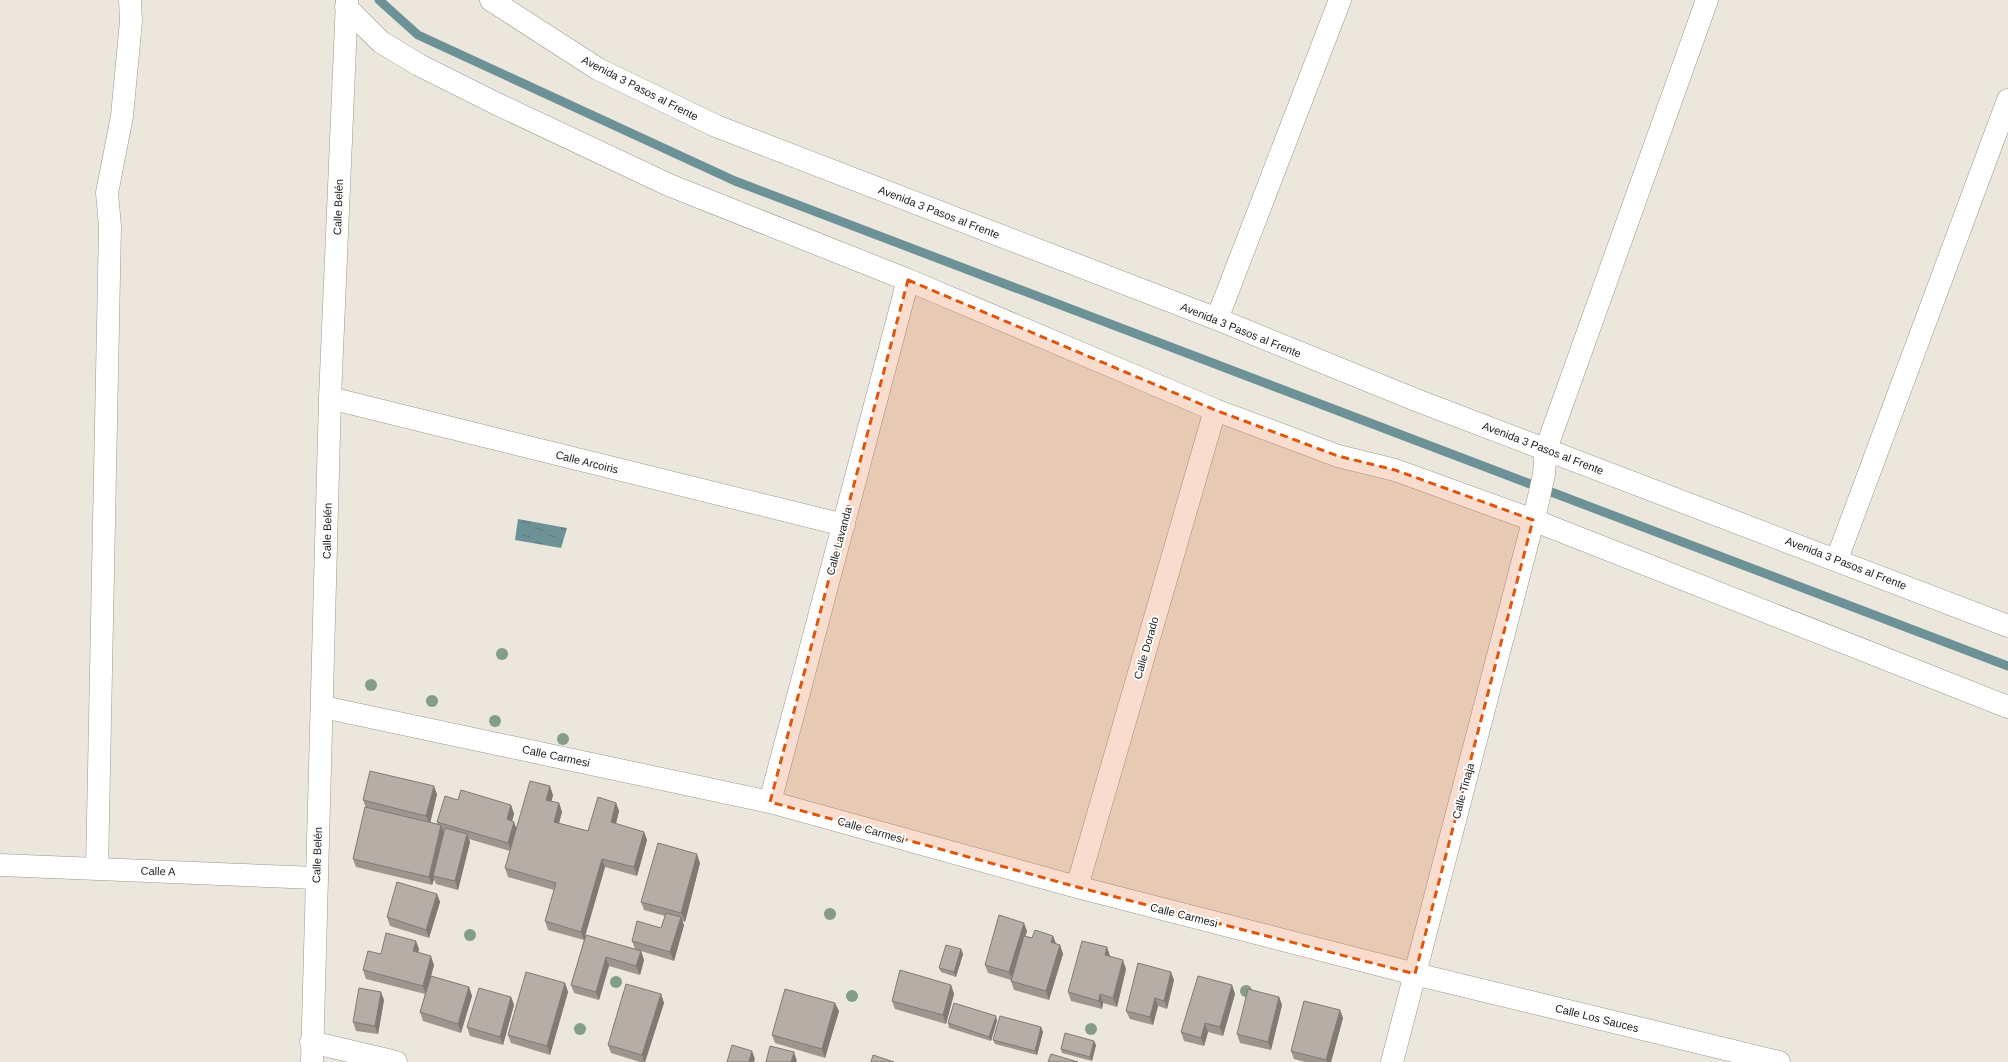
<svg xmlns="http://www.w3.org/2000/svg" width="2008" height="1062" font-family="Arial,sans-serif">
  <defs>
    <pattern id="water-ripples" width="26" height="14" patternUnits="userSpaceOnUse"><rect width="26" height="14" fill="#6c9297"/><path d="M2 4q2-2 4 0t4 0M15 11q2-2 4 0t4 0" fill="none" stroke="#58777b"/></pattern>
  </defs>
  <rect width="100%" height="100%" fill="#ece7dd"/>
  <!-- water -->
  <path fill="url(#water-ripples)" d="M518 519 567 528 561 548 515 540Z"/>
  <g fill="none" stroke-linecap="round" stroke-linejoin="round">
    <!-- stream -->
    <path stroke="#6c9297" stroke-width="9" d="M379 0 418 35 735 181 2008 666"/>
    <defs>
      <path id="minor" d="M491 0 598 69 716 126 1217 319 1416 400 2008 626
        M346 7 381 42 419 65 497 104 669 185 908 280 1215 410 1338 456 1395 470 1533 520 2008 707
        M1217 319 1340 0
        M330 398 844 525
        M1837 559 2008 100
        M323 707 770 802 1077 887 1415 974 1779 1062
        M770 802 908 280
        M0 865 316 878
        M97 869 110 226 107 193 122 116 131 21 130 0
        M1077 887 1215 410
        M311 1042 396 1062
        M312 1062 330 398 347 0
        M1392 1062 1536 510 1544 474 1546 449 1707 0"/>
    </defs>
    <!-- minor casing -->
    <use href="#minor" stroke="#9c978d" stroke-width="23"/>
    <!-- minor -->
    <use href="#minor" stroke="#fff" stroke-width="22"/>
  </g>
  <!-- trees -->
  <g fill="#849d88">
    <circle cx="502" cy="654" r="6"/>
    <circle cx="371" cy="685" r="6"/>
    <circle cx="432" cy="701" r="6"/>
    <circle cx="495" cy="721" r="6"/>
    <circle cx="563" cy="739" r="6"/>
    <circle cx="830" cy="914" r="6"/>
    <circle cx="470" cy="935" r="6"/>
    <circle cx="616" cy="982" r="6"/>
    <circle cx="1246" cy="991" r="6"/>
    <circle cx="852" cy="996" r="6"/>
    <circle cx="580" cy="1029" r="6"/>
    <circle cx="1091" cy="1029" r="6"/>
  </g>
  <!-- wall -->
  <path fill="#9d968f" d="M437 794 430 823 438 824 437 822 458 800 511 805 514 814 512 821 516 828 553 795 551 801 559 803 562 812 559 823 588 831 616 803 619 811 616 824 644 832 647 840 637 876 605 867 585 936 635 949 632 941 661 928 665 916 644 910 641 902 700 863 685 922 682 921 684 925 674 961 641 951 644 960 640 975 609 966 599 1000 574 993 571 985 584 940 548 930 545 921 554 890 508 877 505 868 510 851 469 839 470 842 458 890 436 884 434 879 432 885 356 867 353 859 366 808 363 800Z
    M437 894 440 902 429 938 390 926 387 917Z
    M1027 931 1025 936 1032 938 1053 936 1056 944 1060 945 1063 954 1049 1000 1014 990 1011 981V980L988 973 985 965Z
    M1107 947 1110 957 1126 969 1117 1007 1103 1003 1102 1009 1071 1001 1068 992Z
    M419 949 418 953 434 965 431 976 469 987 472 996 461 1033 423 1021 420 1012 425 994 366 979 363 970 381 954Z
    M961 949 963 954 956 977 941 972 939 968Z
    M1174 980 1167 1009 1158 1006 1153 1025 1130 1019 1126 1011Z
    M565 983 568 992 550 1055 511 1043 508 1035Z
    M951 985 954 994 946 1024 895 1009 892 1001Z
    M1232 985 1235 994 1223 1036 1208 1032 1204 1046 1184 1041 1181 1032Z
    M661 994 664 1003 645 1062H640L611 1053 608 1045Z
    M511 997 514 1005 503 1045 470 1036 467 1027Z
    M1279 997 1282 1005 1271 1050 1240 1043 1237 1034Z
    M384 1000 378 1034 356 1031 353 1022Z
    M839 1011 825 1058 775 1043 772 1035Z
    M996 1016 997 1021 991 1041 949 1028 948 1023Z
    M1343 1018 1331 1062H1305L1294 1059 1291 1051Z
    M1041 1027 1043 1032 1037 1055 995 1044 993 1040Z
    M1096 1045 1092 1061 1062 1053 1061 1049Z"/>
  <!-- shaded-wall -->
  <path fill="#7f7a74" d="M434 786 437 794 430 824 426 816Z
    M550 786 553 795 550 809 546 800Z
    M559 803 562 812 557 830 554 822Z
    M616 803 619 811 614 831 611 822Z
    M511 805 514 814 510 828 507 819Z
    M514 822 517 830 511 851 508 843Z
    M441 825 444 834 433 876 434 879 432 885 429 877Z
    M644 832 647 840 637 876 634 867Z
    M467 834 470 842 458 890 455 881Z
    M697 854 700 863 685 922 681 913Z
    M602 859 605 867 584 940 581 932Z
    M437 894 440 902 429 938 426 930Z
    M681 917 684 925 674 961 670 952Z
    M1024 923 1027 931 1013 980 1009 972Z
    M1053 936 1056 944 1051 942Z
    M416 941 419 949 416 960 413 951Z
    M1060 945 1063 954 1049 1000 1046 991Z
    M1107 947 1110 956 1108 964 1105 955Z
    M961 949 963 954 956 977 954 972Z
    M641 951 644 960 640 975 636 966Z
    M431 956 434 965 426 995 423 986Z
    M606 957 609 966 599 1000 596 992Z
    M1123 960 1126 969 1117 1007 1113 998Z
    M1171 972 1174 980 1167 1009 1164 1001Z
    M565 983 568 992 550 1055 547 1046Z
    M951 985 954 994 946 1024 943 1015Z
    M1232 985 1235 994 1223 1036 1220 1027Z
    M469 987 472 996 461 1033 458 1024Z
    M381 992 384 1000 378 1034 375 1026Z
    M661 994 664 1003 645 1062H644L642 1055Z
    M1100 994 1103 1003 1102 1009 1099 1001Z
    M511 997 514 1005 503 1045 500 1037Z
    M1279 997 1282 1005 1271 1050 1268 1042Z
    M1155 998 1158 1006 1153 1025 1150 1017Z
    M835 1003 839 1011 825 1058 822 1049Z
    M1340 1010 1343 1018 1331 1062H1327L1326 1060Z
    M996 1016 997 1021 991 1041 989 1037Z
    M1205 1023 1208 1032 1204 1046 1201 1038Z
    M1041 1027 1043 1032 1037 1055 1035 1051Z
    M1094 1041 1096 1045 1092 1061 1090 1057Z
    M752 1051 755 1059 754 1062H749Z
    M794 1052 797 1061 796 1062H791Z"/>
  <!-- building -->
  <path fill="#b6aea6" stroke="#7f7a74" d="M370 771 434 786 426 816 363 800Z
    M530 781 550 786 546 800 559 803 554 822 588 831 598 797 616 803 611 822 644 832 634 867 602 859 581 932 545 921 556 883 505 868Z
    M461 790 511 805 507 819 514 822 508 843 437 822 445 796 458 800Z
    M365 807 441 825 429 877 353 859Z
    M445 828 467 834 455 881 433 876Z
    M658 843 697 854 681 913 641 902Z
    M397 882 437 894 426 930 387 917Z
    M666 913 681 917 670 952 632 941 637 921 661 928Z
    M999 915 1024 923 1009 972 985 965Z
    M1035 930 1053 936 1051 942 1060 945 1046 991 1011 981 1024 936 1032 938Z
    M386 933 416 941 413 951 431 956 423 986 363 970 368 951 381 954Z
    M586 935 641 951 636 966 606 957 596 992 571 985Z
    M1082 941 1107 947 1105 955 1123 960 1113 998 1100 994 1099 1001 1068 992Z
    M946 945 961 949 954 972 939 968Z
    M1138 963 1171 972 1164 1001 1155 998 1150 1017 1126 1011Z
    M900 970 951 985 943 1015 892 1001Z
    M526 972 565 983 547 1046 508 1035Z
    M431 976 469 987 458 1024 420 1012Z
    M1198 976 1232 985 1220 1027 1205 1023 1201 1038 1181 1032Z
    M626 984 661 994 642 1055 608 1045Z
    M359 988 381 992 375 1026 353 1022Z
    M479 988 511 997 500 1037 467 1027Z
    M785 989 835 1003 822 1049 772 1035Z
    M1248 989 1279 997 1268 1042 1237 1034Z
    M1304 1001 1340 1010 1326 1060 1291 1051Z
    M954 1003 996 1016 989 1037 948 1023Z
    M1000 1016 1041 1027 1035 1051 993 1040Z
    M1065 1033 1094 1041 1090 1057 1061 1049Z
    M732 1045 752 1051 749 1061 751 1062H727Z
    M770 1046 794 1052 791 1062H766Z
    M1051 1054 1078 1062H1048Z
    M873 1055 894 1062H871Z"/>
  <!-- marked area -->
  <path fill="#de560d" fill-opacity="0.2" stroke="#de560d" stroke-width="3" stroke-dasharray="8 5" stroke-linejoin="round" d="M908 280 1215 410 1338 456 1395 470 1533 520 1415 974 1077 887 770 802Z"/>
  <g text-anchor="middle" stroke-width="4" stroke-linejoin="round" paint-order="stroke">
    <!-- street labels -->
    <g font-size="11" fill="#22201d" stroke="#fff">
      <text transform="translate(640 88) rotate(27)" y="4">Avenida 3 Pasos al Frente</text>
      <text transform="translate(338 207) rotate(-88)" y="4">Calle Belén</text>
      <text transform="translate(939 212) rotate(21)" y="4">Avenida 3 Pasos al Frente</text>
      <text transform="translate(1241 330) rotate(22)" y="4">Avenida 3 Pasos al Frente</text>
      <text transform="translate(1543 448) rotate(21)" y="4">Avenida 3 Pasos al Frente</text>
      <text transform="translate(587 462) rotate(14)" y="4">Calle Arcoiris</text>
      <text transform="translate(327 531) rotate(-89)" y="4">Calle Belén</text>
      <text transform="translate(839 541) rotate(-75)" y="4">Calle Lavanda</text>
      <text transform="translate(1846 563) rotate(21)" y="4">Avenida 3 Pasos al Frente</text>
      <text transform="translate(1146 648) rotate(-74)" y="4">Calle Dorado</text>
      <text transform="translate(556 756) rotate(12)" y="4">Calle Carmesi</text>
      <text transform="translate(1463 791) rotate(-75)" y="4">Calle Tinaja</text>
      <text transform="translate(871 830) rotate(16)" y="4">Calle Carmesi</text>
      <text transform="translate(317 855) rotate(-88)" y="4">Calle Belén</text>
      <text transform="translate(158 871) rotate(2)" y="4">Calle A</text>
      <text transform="translate(1184 915) rotate(14)" y="4">Calle Carmesi</text>
      <text transform="translate(1597 1018) rotate(14)" y="4">Calle Los Sauces</text>
    </g>
  </g>
</svg>
